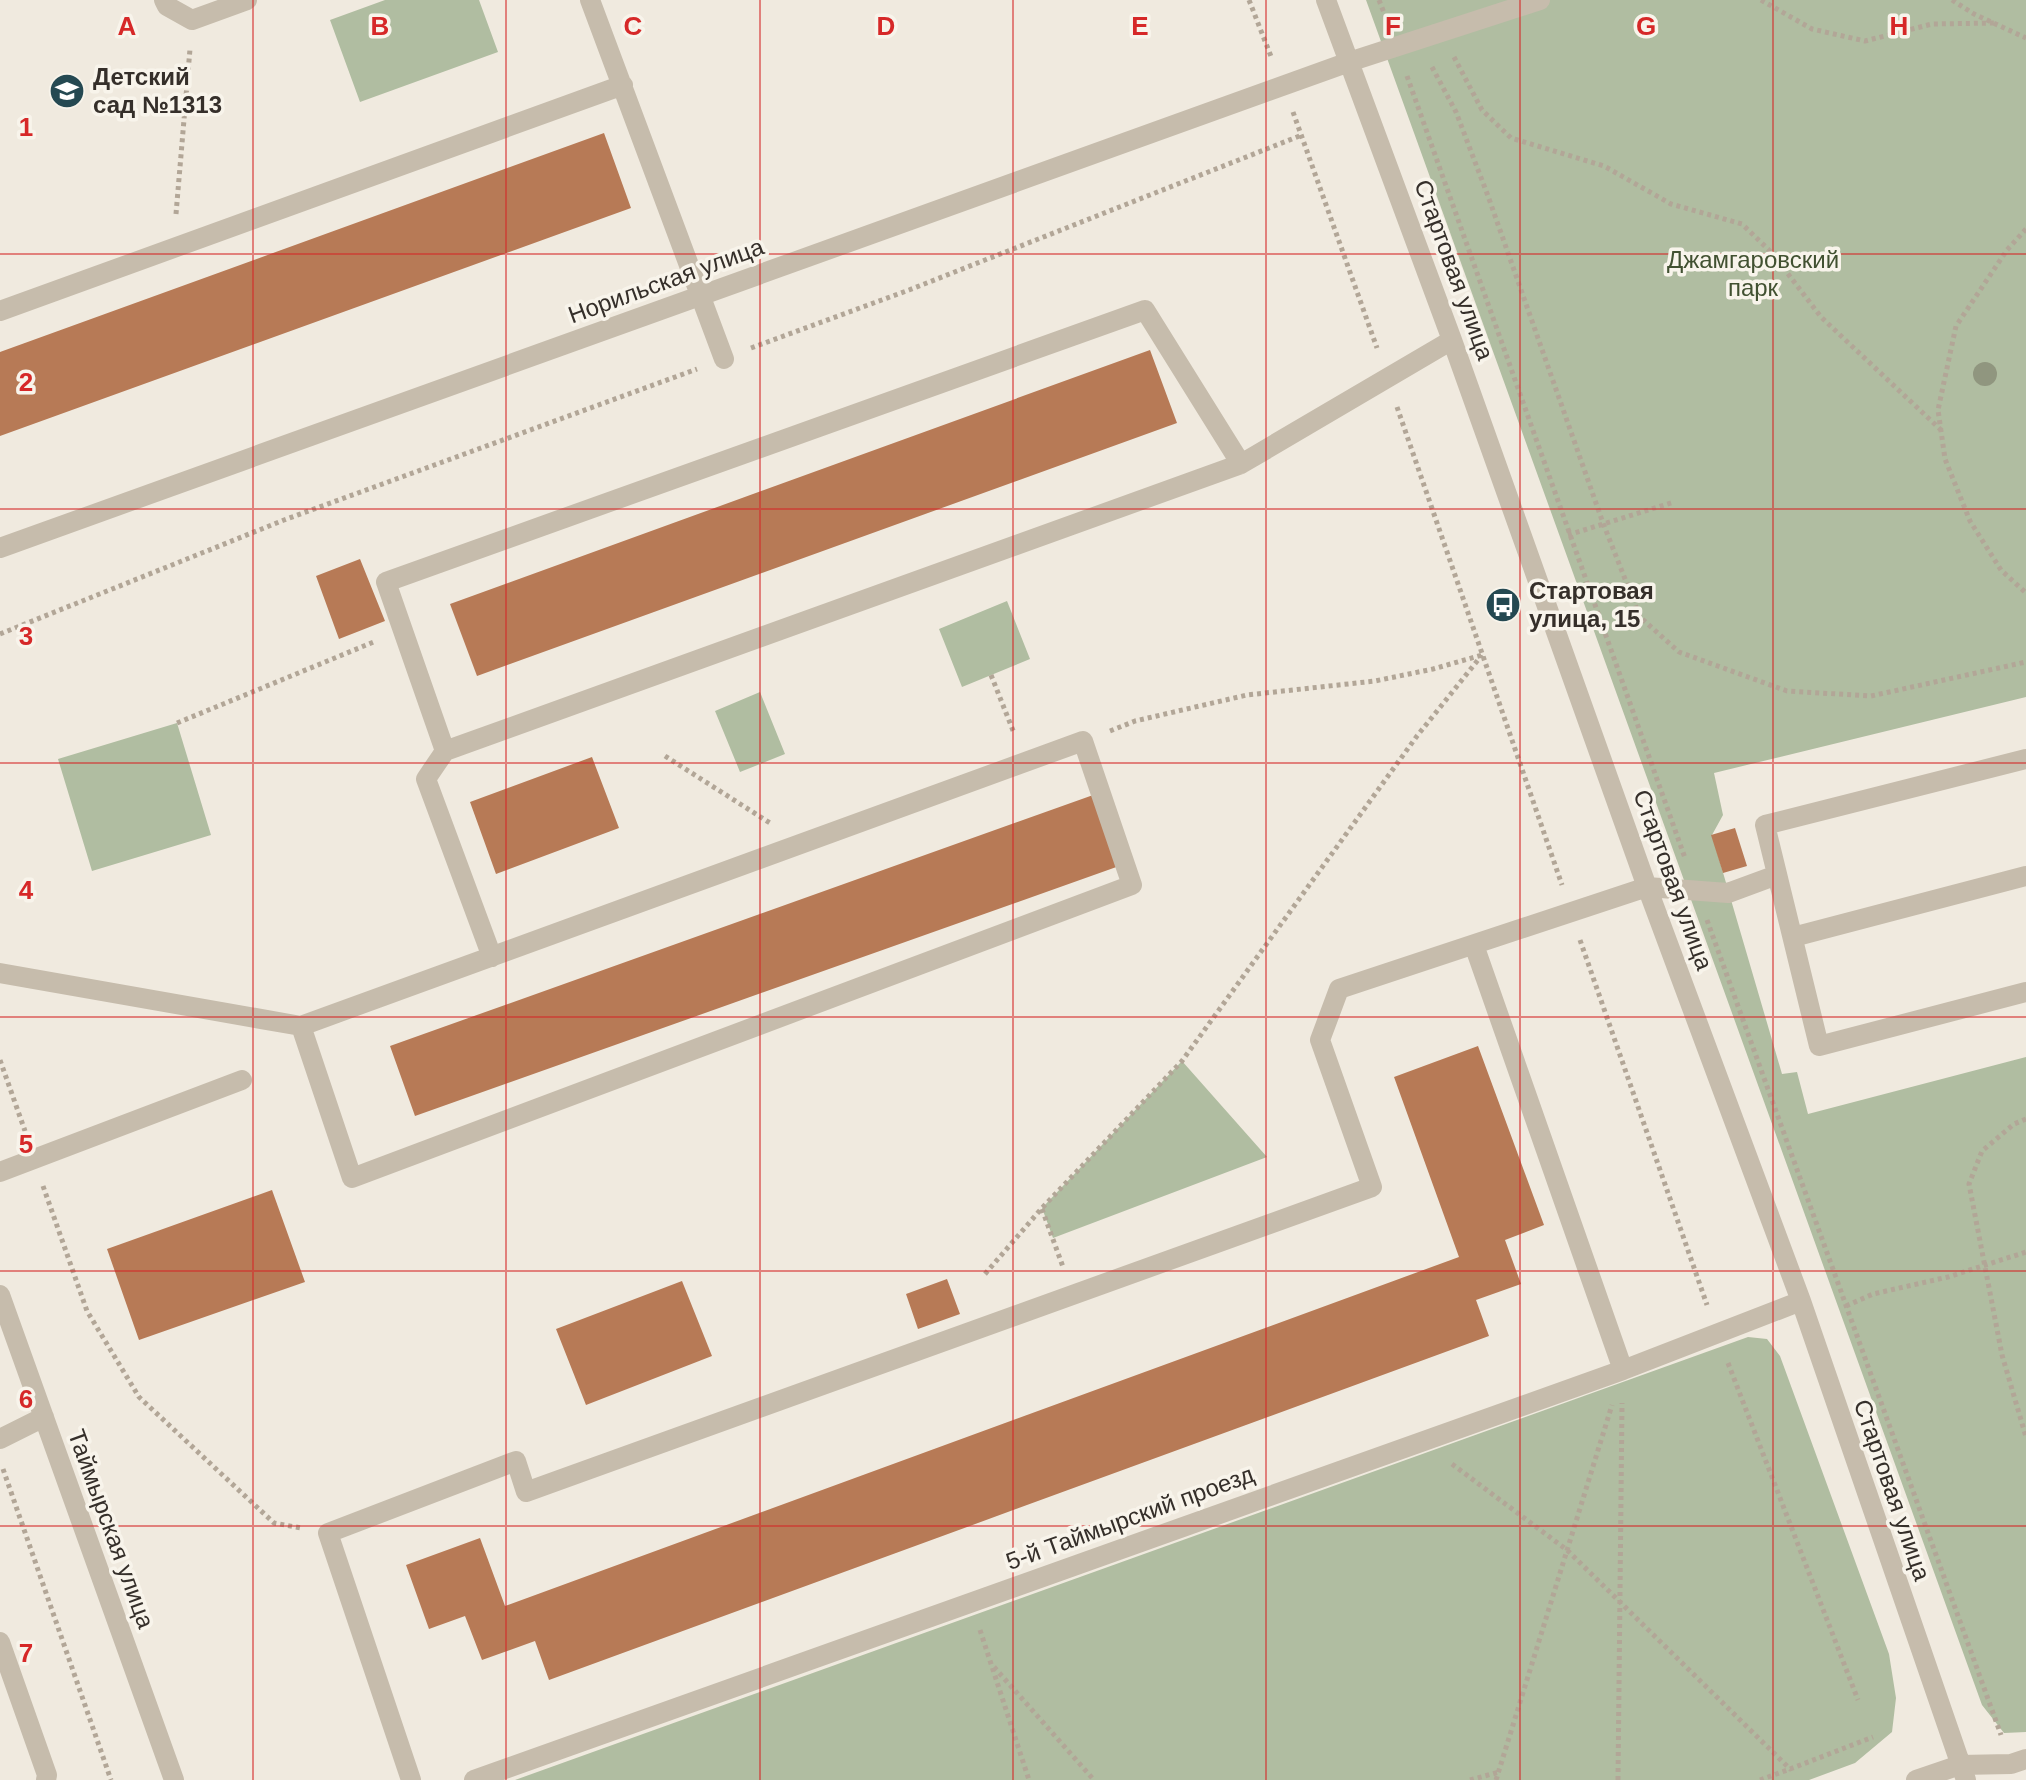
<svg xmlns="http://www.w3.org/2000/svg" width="2026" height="1780" font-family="Helvetica,sans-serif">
  <rect width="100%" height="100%" fill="#f0eadf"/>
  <!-- green -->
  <path fill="#b0bda1" d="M385 0H479L498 52 360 102 330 20Z
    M1366 0H2026V697L1714 773 1723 815 1712 835 1782 1074 1797 1072 1808 1114 2026 1057V1732L2004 1733 1982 1705Z
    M1007 601 1030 659 962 687 939 629Z
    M760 692 785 754 740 772 715 711Z
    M177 723 211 835 92 871 58 759Z
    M1182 1061 1267 1157 1053 1238 1042 1208Z
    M1748 1337 1767 1339 1780 1356 1889 1654 1896 1698 1892 1732 1855 1763 1809 1780H515Z"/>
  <!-- building -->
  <path fill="#b77a56" d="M604 133 631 208 0 436V352Z
    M1150 350 1177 423 477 676 450 604Z
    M360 559 385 621 339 639 316 576Z
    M592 757 619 828 496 874 470 802Z
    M1096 794 1122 865 415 1116 390 1046Z
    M1735 828 1747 866 1723 873 1711 835Z
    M1478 1046 1544 1225 1505 1240 1521 1284 1476 1300 1489 1336 549 1680 535 1641 482 1660 465 1616 429 1629 406 1565 480 1538 505 1606 1459 1257 1394 1077Z
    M272 1190 305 1282 139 1340 107 1249Z
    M947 1279 960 1314 918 1329 906 1294Z
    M682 1281 712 1356 586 1405 556 1329Z"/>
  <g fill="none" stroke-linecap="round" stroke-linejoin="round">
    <!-- path -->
    <path stroke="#b2a697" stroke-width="5" stroke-dasharray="4 4" stroke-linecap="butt" d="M1249 0 1272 59
      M1379 0 1386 18
      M1761 0 1812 29 1865 41 1932 24 1994 23
      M1952 0 1974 14 2026 38
      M1454 57 1482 110 1511 138 1604 166 1671 204 1742 224 1772 253 1821 317 1941 430
      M1432 67 1456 112 1488 196 1603 523 1640 617 1679 652 1787 691 1871 696 2026 662
      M1407 76 1685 858
      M1293 112 1377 348
      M176 214 190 49
      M2026 229 2007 250 1956 326 1938 410 1945 459 1970 521 2001 570 2026 593
      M751 348 909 290 1302 135
      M1397 407 1562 885
      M1568 535 1674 502
      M0 634 284 520 697 369
      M991 675 1014 733
      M177 723 376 641
      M1110 731 1135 721 1247 695 1375 681 1433 669 1482 655
      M665 756 770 823
      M1707 920 2001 1735
      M1580 940 1707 1305
      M0 1060 25 1131
      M2026 1119 2014 1124 1982 1151 1969 1184 2002 1355 2026 1437
      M43 1186 87 1311 139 1397 274 1523 301 1528
      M1042 1209 1063 1267
      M985 1274 1042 1208 1182 1061 1417 736 1482 655
      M1846 1306 1873 1294 1948 1277 2026 1252
      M1728 1363 1858 1700
      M1452 1464 1567 1550 1790 1769 1873 1737
      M3 1469 111 1780
      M980 1630 1029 1780
      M994 1667 1094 1780
      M1470 1780 1499 1772
      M1496 1780 1612 1405
      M1618 1780 1622 1403
      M1760 1780 1790 1769"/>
    <!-- minor -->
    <path stroke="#c6bcac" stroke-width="20" d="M164 0 167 6 192 20 247 0
      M590 0 724 359
      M1326 0 1452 340 1647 887 1801 1301 1966 1780
      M0 311 623 85
      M0 548 1349 62 1540 0
      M445 751 386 582 1145 310 1241 464
      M2026 759 1765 825 1819 1046 2026 992
      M1793 937 2026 876
      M1474 945 1623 1370
      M492 957 426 779 445 751 1241 464 1452 340
      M0 973 301 1026 1083 741 1132 885 352 1178 301 1026
      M0 1172 242 1080
      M0 1295 174 1780
      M0 1439 44 1417
      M0 1642 47 1775 46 1780
      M411 1780 328 1533 516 1461 526 1492 1372 1187 1320 1040 1339 989 1647 887 1728 893 1777 875
      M474 1780 1623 1370 1801 1301
      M1916 1780 1960 1765 2011 1764 2026 1759"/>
  </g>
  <!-- trees -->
  <circle fill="#90967f" cx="1985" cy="374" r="12"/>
  <!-- grid -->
  <path fill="none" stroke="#d62828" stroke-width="2" stroke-opacity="0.55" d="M253 0V1780M506 0V1780M760 0V1780M1013 0V1780M1266 0V1780M1520 0V1780M1773 0V1780M0 254H2026M0 509H2026M0 763H2026M0 1017H2026M0 1271H2026M0 1526H2026"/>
  <!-- icons -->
  <defs>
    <symbol id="school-disc" viewBox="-11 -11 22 22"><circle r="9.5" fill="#254952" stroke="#f8f4eb"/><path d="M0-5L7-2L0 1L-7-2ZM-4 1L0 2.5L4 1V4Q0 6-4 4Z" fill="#fff"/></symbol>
    <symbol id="bus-disc" viewBox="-11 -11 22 22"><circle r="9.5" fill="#254952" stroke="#f8f4eb"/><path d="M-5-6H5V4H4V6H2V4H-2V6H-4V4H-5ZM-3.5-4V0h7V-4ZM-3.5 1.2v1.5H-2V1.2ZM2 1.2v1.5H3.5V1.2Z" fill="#fff"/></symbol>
  </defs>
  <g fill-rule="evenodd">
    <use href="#school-disc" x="47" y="71" width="40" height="40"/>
    <use href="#bus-disc" x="1483" y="585" width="40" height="40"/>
  </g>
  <g text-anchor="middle" stroke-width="7" stroke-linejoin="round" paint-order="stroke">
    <!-- poi labels -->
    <g font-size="24" font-weight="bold" fill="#352f2a" stroke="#f8f4eb" text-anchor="start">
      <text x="93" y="85">Детский<tspan x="93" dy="28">сад №1313</tspan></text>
      <text x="1529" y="599">Стартовая<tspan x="1529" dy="28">улица, 15</tspan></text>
    </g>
    <!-- park labels -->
    <g font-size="24" fill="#415131" stroke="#f8f4eb">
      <text x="1753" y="268">Джамгаровский<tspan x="1753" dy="28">парк</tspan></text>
    </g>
    <!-- street labels -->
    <g font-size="24" fill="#352f2a" stroke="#f8f4eb">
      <text transform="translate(1454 270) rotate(70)" y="8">Стартовая улица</text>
      <text transform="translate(666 281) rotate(-20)" y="8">Норильская улица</text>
      <text transform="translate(1673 880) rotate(70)" y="8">Стартовая улица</text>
      <text transform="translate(1892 1490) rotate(71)" y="8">Стартовая улица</text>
      <text transform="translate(1130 1518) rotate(-20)" y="8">5-й Таймырский проезд</text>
      <text transform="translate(111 1529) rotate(70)" y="8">Таймырская улица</text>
    </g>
  </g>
  <g font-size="26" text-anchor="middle" font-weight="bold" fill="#d62828" stroke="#f8f4eb" stroke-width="7" stroke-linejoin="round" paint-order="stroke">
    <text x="127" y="35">A</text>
    <text x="380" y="35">B</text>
    <text x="633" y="35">C</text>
    <text x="886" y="35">D</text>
    <text x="1140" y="35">E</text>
    <text x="1393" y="35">F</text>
    <text x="1646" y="35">G</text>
    <text x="1899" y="35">H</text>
    <text x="26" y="136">1</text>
    <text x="26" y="391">2</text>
    <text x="26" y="645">3</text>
    <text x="26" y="899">4</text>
    <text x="26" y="1153">5</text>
    <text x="26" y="1408">6</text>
    <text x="26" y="1662">7</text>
  </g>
</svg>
